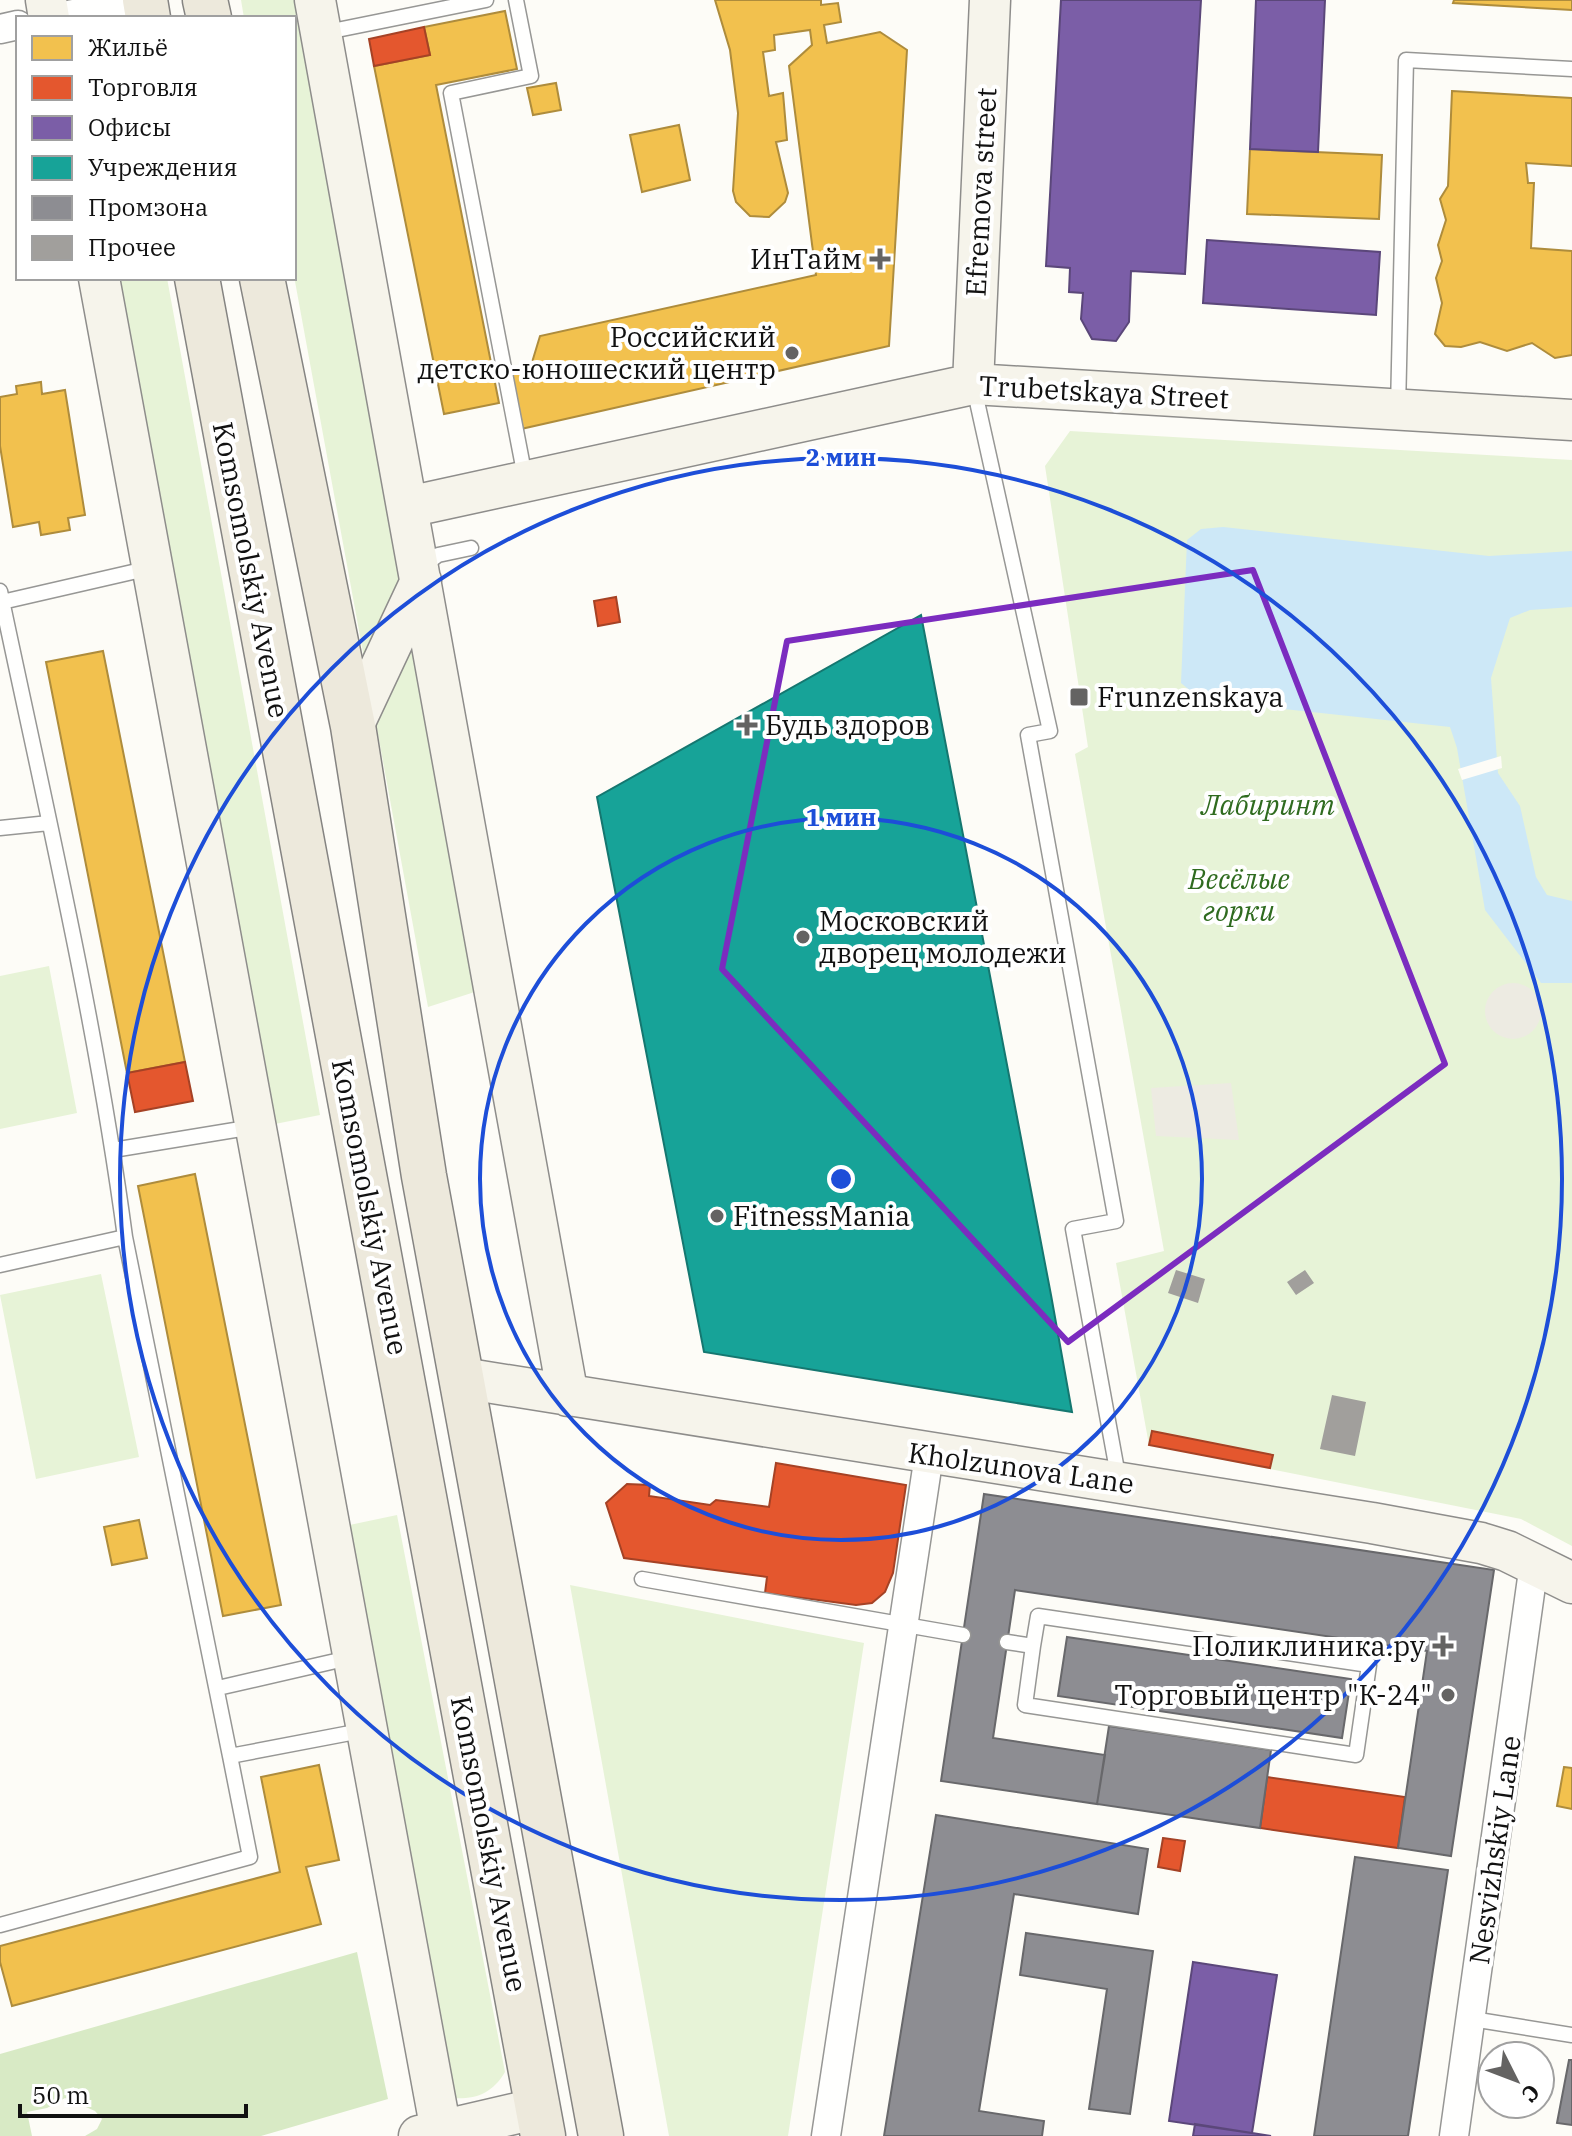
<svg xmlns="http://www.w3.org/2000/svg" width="1572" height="2136" font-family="'IBM Plex Serif',serif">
  <rect width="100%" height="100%" fill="#fdfcf7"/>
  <!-- green -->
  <path fill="#e7f3d7" d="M241 0H297L379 465 484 989 428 1007 294 276V18H244Z
    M106 278H167L320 1115 265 1126Z
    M1070 431 1572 460V1546L1521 1519 1149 1445 1116 1263 1164 1251 1075 754 1088 747 1045 466Z
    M49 966 77 1113 0 1129V976Z
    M101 1274 139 1457 36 1479 0 1295Z
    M397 1515 505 2072C492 2094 475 2100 450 2098L340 1527Z
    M570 1585 864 1643 788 2136H669Z"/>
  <!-- forest -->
  <path fill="#d8eac5" d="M357 1952 388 2099 261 2136H85L97 2129 102 2119 95 2111 65 2098 47 2108 27 2112 32 2136H0V2054Z"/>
  <!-- plaza -->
  <path fill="#edebe2" d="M1485 1011a28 28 0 1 1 56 0a28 28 0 1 1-56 0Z
    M1231 1083 1239 1140 1156 1136 1151 1088Z"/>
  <!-- water -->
  <path fill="#cde8f7" d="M1223 527 1489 556 1572 551V607L1530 610 1510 618 1491 678 1498 773 1520 806 1536 877 1547 895 1572 901V983H1541L1485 910 1457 748 1450 727 1201 700 1181 683 1187 540 1201 529Z"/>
  <!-- pier -->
  <path fill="#fdfcf7" d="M1501 756 1502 768 1462 780 1458 769Z"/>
  <!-- homes -->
  <path fill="#f2c14e" stroke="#ae8c3c" stroke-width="2" d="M715 0H821V5L838 3 841 22 824 25 827 43 880 32 907 50 889 346 521 429 508 374 530 369 540 336 816 275 789 66 812 45 810 30 774 35 775 50 763 52 769 96 783 93 787 140 776 142 788 193 785 202 769 217 750 216 736 202 733 191 738 113 730 50Z
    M1454 0H1572V10L1453 3Z
    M505 11 517 69 436 85 499 403 444 414 374 66 430 55 424 27Z
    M556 83 561 110 533 115 527 88Z
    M1452 91 1572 98V166L1526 163 1528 183H1534L1531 248 1572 251V355L1555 358 1532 343 1507 351 1480 342 1461 347 1445 346 1435 334 1442 303 1436 278 1442 261 1438 245 1446 220 1440 199 1448 186Z
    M679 125 690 180 642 192 630 135Z
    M1250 149 1382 155 1379 219 1247 214Z
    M41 382 42 394 65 390 85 515 68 518 70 530 41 535 39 522 13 527 0 446V397L17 394 16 386Z
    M103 651 185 1062 127 1073 46 662Z
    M195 1174 281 1605 223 1616 138 1186Z
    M139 1520 147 1558 112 1565 104 1527Z
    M319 1765 339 1860 306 1867 321 1924 12 2006 0 1962V1946L280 1872 261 1777Z
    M1564 1767 1572 1768V1809L1557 1806Z"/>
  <!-- shops -->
  <path fill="#e4572e" stroke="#a54225" stroke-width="2" d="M424 27 430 55 374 66 369 39Z
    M616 597 620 622 598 626 594 601Z
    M185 1062 193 1101 135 1112 127 1073Z
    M1152 1431 1273 1455 1270 1468 1149 1445Z
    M776 1463 906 1485 893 1573 885 1592 872 1603 856 1605 765 1593 767 1577 624 1558 606 1503 627 1484 650 1485 649 1496 710 1505 716 1500 769 1507Z
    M1267 1777 1405 1797 1398 1848 1260 1828Z
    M1163 1838 1185 1841 1180 1871 1158 1867Z"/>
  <!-- offices -->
  <path fill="#7b5ea7" stroke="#5b477a" stroke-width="2" d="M1061 0H1201L1185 274 1131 271 1129 322 1116 341 1092 339 1081 319 1083 293 1069 292 1070 268 1046 266Z
    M1256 0H1325L1318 152 1250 149Z
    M1207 240 1380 252 1376 315 1203 303Z
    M1193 1962 1277 1975 1252 2133 1169 2121Z
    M1195 2124 1271 2136H1193Z"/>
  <!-- public -->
  <path fill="#17a398" stroke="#157770" stroke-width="2" d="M921 615 1051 1295 1072 1412 704 1352 597 797Z"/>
  <!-- industry -->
  <path fill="#8d8d92" stroke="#68686b" stroke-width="2" d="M984 1494 1494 1570 1451 1856 1398 1848 1427 1651 1015 1590 993 1738 1105 1755 1097 1804 941 1781Z
    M1067 1637 1351 1679 1342 1738 1058 1696Z
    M1109 1726 1271 1750 1260 1828 1097 1804Z
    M936 1815 1148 1849 1138 1914 1014 1894 979 2111 1044 2121 1042 2136H884Z
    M1355 1857 1448 1870 1408 2136H1314Z
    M1026 1933 1153 1951 1130 2114 1089 2109 1107 1989 1020 1975Z
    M1569 2060H1572V2125L1557 2123Z"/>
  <!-- building -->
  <path fill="#a19f9c" d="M1176 1270 1205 1279 1198 1303 1168 1293Z
    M1305 1270 1314 1283 1296 1295 1287 1282Z
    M1332 1395 1366 1402 1355 1456 1320 1449Z"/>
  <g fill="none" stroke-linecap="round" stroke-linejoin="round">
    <defs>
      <path id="lane" d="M516 0 531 76 451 93 525 477
        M322 33 486 0
        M974 388 1050 731 1028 735 1116 1221 1073 1229 1119 1481
        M1398 409 1406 60 1572 69
        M422 567 438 555 471 548
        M0 591C45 805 96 1020 125 1237L230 1756
        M2 602 150 568
        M0 828 49 823
        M113 1150 253 1127
        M0 1265 125 1237
        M642 1579 963 1635
        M1007 1642 1033 1646 1038 1616 1369 1665 1356 1755 1025 1705 1033 1646
        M218 1688 353 1657
        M0 1925 250 1857 230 1756 366 1730
        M1472 2019 1572 2035"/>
      <path id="street" d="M53 18 145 0
        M0 29 18 25
        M826 2136 929 1455
        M1454 2136 1534 1564"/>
      <path id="secondary" d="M46 0 49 18
        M315 0 568 1396
        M99 278 441 2131
        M973 384 990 0
        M408 507 973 384 1572 420
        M353 726 421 581
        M462 1378 1372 1523 1481 1543 1507 1551 1572 1583
        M419 2136 539 2108"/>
      <path id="primary" d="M145 0 148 18
        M205 0 209 18
        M197 278 543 2136
        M262 278 353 726 424 1176 601 2136"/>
    </defs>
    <!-- lane casing -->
    <use href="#lane" stroke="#979795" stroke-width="17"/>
    <!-- street casing -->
    <use href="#street" stroke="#979795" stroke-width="31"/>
    <!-- secondary casing -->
    <use href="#secondary" stroke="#8e8d8b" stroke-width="43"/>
    <!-- primary casing -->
    <use href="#primary" stroke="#858482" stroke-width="47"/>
    <!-- lane -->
    <use href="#lane" stroke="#fffffe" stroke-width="14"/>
    <!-- street -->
    <use href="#street" stroke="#fffffe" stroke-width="28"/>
    <!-- secondary -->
    <use href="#secondary" stroke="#f6f4eb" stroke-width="40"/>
    <!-- primary -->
    <use href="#primary" stroke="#ede9dc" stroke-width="44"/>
  </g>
  <!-- marked area -->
  <path fill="none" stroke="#7b2cbf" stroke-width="6" stroke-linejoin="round" d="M1253 570 1445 1064 1068 1342 722 969 787 641Z"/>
  <!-- distance rings -->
  <g fill="none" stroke="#1d4ed8" stroke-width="4">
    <circle cx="841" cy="1179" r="361"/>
    <circle cx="841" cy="1179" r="721"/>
  </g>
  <!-- markers -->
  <g fill="#646362" stroke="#fff" stroke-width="3">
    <path d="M876 247h8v8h8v8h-8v8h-8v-8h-8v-8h8z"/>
    <circle cx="792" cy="353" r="8"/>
    <rect x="1069" y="687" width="20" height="20" rx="4"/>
    <path d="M743 713h8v8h8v8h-8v8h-8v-8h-8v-8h8z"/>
    <circle cx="803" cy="937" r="8"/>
    <circle cx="717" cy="1216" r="8"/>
    <path d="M1439 1634h8v8h8v8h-8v8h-8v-8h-8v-8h8z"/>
    <circle cx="1448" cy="1695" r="8"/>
  </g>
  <g text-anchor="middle" stroke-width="8" stroke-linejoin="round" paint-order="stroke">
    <!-- street labels -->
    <g font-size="28" fill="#111" stroke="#fff">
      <text transform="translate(981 192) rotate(-87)" y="10">Efremova street</text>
      <text transform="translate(1104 392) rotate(3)" y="10">Trubetskaya Street</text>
      <text transform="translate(251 570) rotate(79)" y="10">Komsomolskiy Avenue</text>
      <text transform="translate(370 1207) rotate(79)" y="10">Komsomolskiy Avenue</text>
      <text transform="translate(1021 1468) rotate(8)" y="10">Kholzunova Lane</text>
      <text transform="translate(489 1844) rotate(79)" y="10">Komsomolskiy Avenue</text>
      <text transform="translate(1495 1850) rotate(-82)" y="10">Nesvizhskiy Lane</text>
    </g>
    <!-- poi labels -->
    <g font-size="28" fill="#111" stroke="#fff" text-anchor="end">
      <text x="862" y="269">ИнТайм</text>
      <text x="776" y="347">Российский<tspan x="776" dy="32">детско-юношеский центр</tspan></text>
      <text x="1097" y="707" text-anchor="start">Frunzenskaya</text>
      <text x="765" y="735" text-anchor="start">Будь здоров</text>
      <text x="819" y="931" text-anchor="start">Московский<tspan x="819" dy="32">дворец молодежи</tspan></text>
      <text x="733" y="1226" text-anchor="start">FitnessMania</text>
      <text x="1425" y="1656">Поликлиника.ру</text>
      <text x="1432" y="1705">Торговый центр "К-24"</text>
    </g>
    <!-- park labels -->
    <g font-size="28" font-style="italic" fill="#2f6b1f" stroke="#fff">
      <text x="1268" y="815">Лабиринт</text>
      <text x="1239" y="889">Весёлые<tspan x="1239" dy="32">горки</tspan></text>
    </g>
  </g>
  <circle cx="841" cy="1179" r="12" fill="#1d4ed8" stroke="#fff" stroke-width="4"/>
  <g font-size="24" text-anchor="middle" font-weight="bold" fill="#1d4ed8" stroke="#fff" stroke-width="8" stroke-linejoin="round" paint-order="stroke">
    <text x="841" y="466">2 мин</text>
    <text x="841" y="826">1 мин</text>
  </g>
  <!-- legend -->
  <rect x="16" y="16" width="280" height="264" fill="#ffffff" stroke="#a0a0a0" stroke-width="2"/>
  <rect x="32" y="36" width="40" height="24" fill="#f2c14e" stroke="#a0a0a0" stroke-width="2"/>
  <text x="88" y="56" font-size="24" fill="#111111">Жильё</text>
  <rect x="32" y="76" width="40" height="24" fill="#e4572e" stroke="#a0a0a0" stroke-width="2"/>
  <text x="88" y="96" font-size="24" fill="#111111">Торговля</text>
  <rect x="32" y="116" width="40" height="24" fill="#7b5ea7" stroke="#a0a0a0" stroke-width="2"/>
  <text x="88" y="136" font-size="24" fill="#111111">Офисы</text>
  <rect x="32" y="156" width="40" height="24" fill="#17a398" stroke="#a0a0a0" stroke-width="2"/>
  <text x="88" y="176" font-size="24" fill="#111111">Учреждения</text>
  <rect x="32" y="196" width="40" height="24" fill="#8d8d92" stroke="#a0a0a0" stroke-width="2"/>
  <text x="88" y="216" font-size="24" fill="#111111">Промзона</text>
  <rect x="32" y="236" width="40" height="24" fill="#a19f9c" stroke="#a0a0a0" stroke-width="2"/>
  <text x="88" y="256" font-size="24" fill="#111111">Прочее</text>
  <!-- north arrow -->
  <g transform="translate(1516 2080) rotate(132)"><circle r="38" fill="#ffffff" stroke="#a0a0a0" stroke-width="2"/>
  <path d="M0-6L14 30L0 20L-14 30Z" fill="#646362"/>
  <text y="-12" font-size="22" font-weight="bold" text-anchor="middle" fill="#111111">С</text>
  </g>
  <!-- scale -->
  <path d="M20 2104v12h226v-12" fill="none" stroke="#111111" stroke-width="4"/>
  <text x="32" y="2104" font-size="24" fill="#111111" stroke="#ffffff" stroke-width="6" paint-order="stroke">50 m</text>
</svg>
